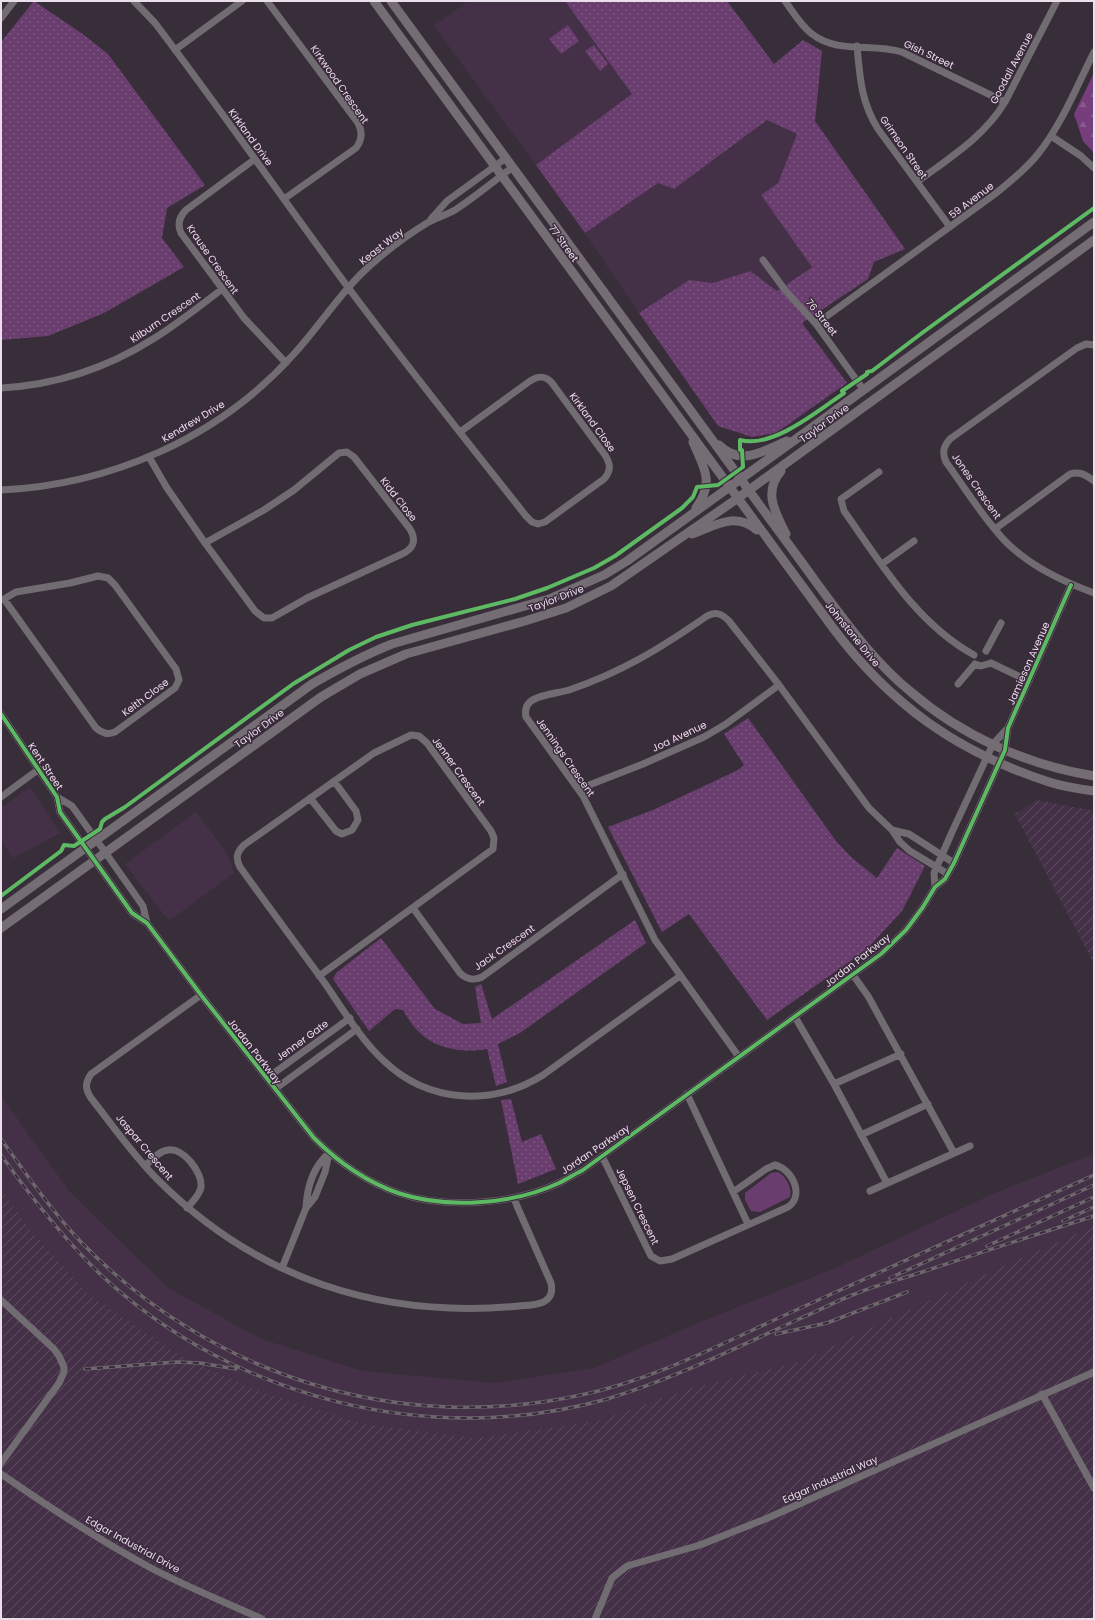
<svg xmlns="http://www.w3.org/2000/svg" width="1095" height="1620" font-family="Poppins,sans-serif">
  <defs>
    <pattern id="industrial-furrows" width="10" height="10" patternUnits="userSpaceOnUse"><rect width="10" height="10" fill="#453147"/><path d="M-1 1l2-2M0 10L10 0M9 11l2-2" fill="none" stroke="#604e62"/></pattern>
    <pattern id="forest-firs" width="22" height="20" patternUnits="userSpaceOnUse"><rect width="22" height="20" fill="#773e7d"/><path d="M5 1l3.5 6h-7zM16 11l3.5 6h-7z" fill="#8a5990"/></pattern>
    <pattern id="park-dots" width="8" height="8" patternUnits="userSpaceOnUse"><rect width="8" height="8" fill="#6a3d6f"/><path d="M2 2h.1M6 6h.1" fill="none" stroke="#7f5984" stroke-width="1.8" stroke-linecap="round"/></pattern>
  </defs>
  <rect width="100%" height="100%" fill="#382e39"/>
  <!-- built -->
  <path fill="#453147" d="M468 1H565L633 94 536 165 434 26Z
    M767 120 797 134 778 183 761 195 812 266 777 291 750 271 713 283 689 280 639 313 585 233 658 183 674 189Z
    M30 787 60 833 13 858 1 841V808Z
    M196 812 228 855 234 873 169 921 125 864Z
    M1 1096 69 1191 168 1288 261 1339 362 1371 494 1383 594 1368 698 1323 833 1269 995 1193 1094 1154V1226L990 1272 799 1362 691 1388 598 1421 475 1438 360 1423 254 1389 181 1356 88 1294 28 1227 1 1189Z"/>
  <!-- industrial -->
  <path fill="url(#industrial-furrows)" d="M1037 800 1094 811V964L1015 814Z
    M1 1189 28 1227 88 1294 181 1356 254 1389 360 1423 475 1438 598 1421 691 1388 799 1362 990 1272 1094 1226V1619H1Z"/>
  <!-- grass -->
  <path fill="#6a3d6f" d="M777 1172C785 1174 793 1189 790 1197L760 1212 751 1211 745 1200V1193L771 1173Z"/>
  <!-- forest -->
  <path fill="url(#forest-firs)" d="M1094 73V153L1083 141 1074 114Z"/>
  <!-- park -->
  <path fill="url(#park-dots)" d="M34 1 84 35 108 54 205 185 167 208 162 238 184 267 104 313 48 336 1 340V42Z
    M565 1H727L774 64 803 40 822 51 815 121 905 249 874 262 868 279 802 323 847 383 776 433 752 437 718 426 639 313 689 280 713 283 750 271 777 291 812 267 761 195 778 183 797 134 767 120 674 189 658 183 585 233 536 165 632 94Z
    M568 25 579 41 561 54 549 39Z
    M594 45 608 64 600 71 585 51Z
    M748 718 836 841 851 857 877 878 897 848 925 866 902 911 866 950 767 1020 689 914 662 932 608 827 653 810 738 770 744 765 724 734Z
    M635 920 646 943 520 1033 498 1044 507 1082 496 1086 487 1049C464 1053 438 1050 420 1033 413 1027 408 1018 403 1010L395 1009 369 1031 333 979 336 973 381 938 435 1009 463 1024 481 1023 475 987 481 984 492 1019Z
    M511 1099 522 1142 541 1134 556 1169 518 1184 501 1100Z"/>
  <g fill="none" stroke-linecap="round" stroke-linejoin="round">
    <!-- minor -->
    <path stroke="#716c71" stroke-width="7" d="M134 1 155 23C221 110 283 199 347 286 405 364 466 440 526 516L532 522 538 524 545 522 604 479C612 470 610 463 605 455L552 383C545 375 538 376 530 381L460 432
      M267 1 358 123C363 132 362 140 356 148L284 199
      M785 1C793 12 801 26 812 34 838 54 871 43 902 52L1005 102
      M1 18 14 1
      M857 46C860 78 861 102 878 129L950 227
      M175 50 242 1
      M1051 136 1081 156 1094 168
      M255 159 186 210C179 217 177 224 181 233L244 318 286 363
      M917 182C949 158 984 137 1005 102L1057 1
      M431 219 447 201 506 158
      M763 260 785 290 816 324 863 389
      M816 324 995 194C1010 182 1026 169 1038 154 1062 124 1077 86 1094 52
      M1094 345 1086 344 1077 348 950 439C943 447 942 453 946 462 965 488 985 521 1007 543 1032 567 1062 581 1094 593
      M1 388C55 385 107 368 153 339 177 324 200 306 222 289
      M347 452 354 457 410 529C417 541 413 549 402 554L307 598 272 618H264L255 611 205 543 264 510 294 490 339 453Z
      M149 457 167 488 205 543
      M879 472 841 499 844 511C881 563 916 623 974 655
      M1 490C110 485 218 438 292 356 320 326 342 289 374 262 390 248 409 234 427 223 436 218 446 215 455 210 475 197 494 181 513 167
      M995 529 1070 474C1080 471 1086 475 1094 481
      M882 564 914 541
      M98 576 108 578 115 585 176 669 179 680 175 688 115 732C107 735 102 733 96 728L4 599 16 592 70 583Z
      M986 651 1001 623
      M991 663 1029 681
      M975 664 981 666 991 663
      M958 684 975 664
      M1 714 57 797 60 812 132 913 147 923 201 995 314 1138C337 1161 367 1182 398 1193 446 1209 512 1205 559 1183 567 1179 575 1174 583 1170L881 954 906 930 923 907 935 887 945 879 954 863 1005 750 1008 728 1071 585
      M579 789 643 764 704 737 726 724 779 685
      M1 797 39 769
      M57 797 72 806 105 852 143 906 147 923
      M310 798 336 831 342 834 352 830 358 820 356 811 334 781
      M892 830 909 834 954 863
      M935 887 934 873 952 832 993 744 1008 728
      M413 908 460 973C466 979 474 981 482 977L623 874
      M853 975 868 996 954 1153
      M319 976 493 849 494 838 491 831 427 743 419 736 411 735 374 753 244 845C237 852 235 858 240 867 268 906 296 944 324 982 342 1008 361 1040 384 1061 428 1103 492 1107 543 1075L680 976
      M201 995 91 1074C85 1083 85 1089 91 1098 113 1126 133 1155 158 1180 257 1279 380 1319 519 1306 534 1305 556 1305 551 1283L517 1206 514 1198
      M795 1017 834 1084 887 1183
      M739 1057 655 940 583 796 526 717C525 712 525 707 529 703 535 695 559 693 569 690 622 672 661 648 707 616 716 611 722 614 729 621L779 685 869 808 892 830 900 842 910 851 948 874
      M267 1078 350 1018
      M834 1084 901 1054
      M275 1089 357 1029
      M687 1094 748 1224
      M861 1135 928 1104
      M602 1156 648 1250 651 1256 660 1261 672 1259 788 1207C805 1195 792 1169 775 1165L766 1169 733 1192
      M145 1166C151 1160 159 1151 168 1150 183 1147 203 1173 201 1187 200 1195 192 1202 187 1208
      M870 1191 970 1146
      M306 1208C307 1187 313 1167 329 1153
      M282 1268 306 1208 315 1197 325 1172 329 1153
      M1 1300 54 1349 59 1356 64 1367V1372L59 1383 1 1463
      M1042 1394 1094 1488
      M1 1474C50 1508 99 1540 151 1568 187 1587 225 1602 262 1619
      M595 1619 612 1578 627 1566 700 1545 770 1517 1094 1372"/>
    <!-- major -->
    <path stroke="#746d74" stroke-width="9" d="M374 1 833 628C891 705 957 752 1049 782 1064 787 1079 789 1094 791
      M391 1C508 160 623 320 740 478 765 513 791 547 816 582 845 621 873 661 911 692 962 736 1027 765 1094 776
      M693 442C704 468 715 482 696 508
      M719 445C741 467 763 451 787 441
      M781 471C763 492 775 512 786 534
      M692 534C716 526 734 511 757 530
      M1 909 312 684C338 669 364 655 392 644L549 599 604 575 627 561 803 434 1094 222
      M1 928 321 697 360 674 406 654 525 621 566 608 611 586 738 498 1094 240"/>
    <defs>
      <path id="rail" d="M1 1139C26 1174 51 1210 81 1242 211 1376 398 1435 581 1395 656 1379 725 1342 794 1311 894 1266 994 1221 1094 1175
        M1 1155C31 1197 62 1237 99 1273 231 1398 431 1449 607 1399 673 1379 736 1348 799 1319 818 1311 836 1301 855 1294 874 1286 894 1281 913 1275 973 1255 1034 1235 1094 1216
        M1063 1221 1094 1207
        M987 1246 1094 1197
        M890 1278 1094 1185
        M776 1334 827 1323 907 1292
        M85 1369 177 1362 200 1363 236 1369"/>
    </defs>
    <!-- rail casing -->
    <use href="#rail" stroke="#6d676d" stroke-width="3.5"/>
    <!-- rail -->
    <use href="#rail" stroke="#3b2a3d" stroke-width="2" stroke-dasharray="6" stroke-linecap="butt"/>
    <defs>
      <path id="cycleway" d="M1 714 57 797 60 812 132 913 147 923 201 995 314 1138C337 1161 367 1182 398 1193 446 1209 512 1205 559 1183 567 1179 575 1174 583 1170L881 954 906 930 923 907 935 887 945 879 954 863 1005 750 1008 728 1071 585
        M1 896 61 851 64 845 74 846 100 829 102 822 105 819 125 807 293 684 349 650 376 637 412 625 515 599 547 588 594 568 615 556 682 508 693 497 697 487 718 485 743 467 742 450H740V440C772 449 818 411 844 393L842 391 867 374V372L872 371 922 333 1094 208"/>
    </defs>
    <!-- cycleway casing -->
    <use href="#cycleway" stroke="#3b2a3d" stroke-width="6"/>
    <!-- cycleway -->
    <use href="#cycleway" stroke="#5cba63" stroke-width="4"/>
  </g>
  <g text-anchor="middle" stroke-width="3" stroke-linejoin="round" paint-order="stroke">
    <!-- street labels -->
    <g font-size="10" fill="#ebdfeb" stroke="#3b2a3d">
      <text transform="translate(929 54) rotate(25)" y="4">Gish Street</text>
      <text transform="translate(1011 68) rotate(-62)" y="4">Goodall Avenue</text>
      <text transform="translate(340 84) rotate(55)" y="4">Kirkwood Crescent</text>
      <text transform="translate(251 137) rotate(54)" y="4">Kirkland Drive</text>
      <text transform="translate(904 147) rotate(55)" y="4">Grimson Street</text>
      <text transform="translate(971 200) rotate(-37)" y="4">59 Avenue</text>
      <text transform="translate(564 243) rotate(54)" y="4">77 Street</text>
      <text transform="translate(381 246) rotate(-38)" y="4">Keast Way</text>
      <text transform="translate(213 259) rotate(55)" y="4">Krause Crescent</text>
      <text transform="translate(165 317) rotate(-34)" y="4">Kilburn Crescent</text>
      <text transform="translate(822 317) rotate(51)" y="4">76 Street</text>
      <text transform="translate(193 421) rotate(-31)" y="4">Kendrew Drive</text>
      <text transform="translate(593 422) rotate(54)" y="4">Kirkland Close</text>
      <text transform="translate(824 423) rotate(-36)" y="4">Taylor Drive</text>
      <text transform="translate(977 486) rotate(55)" y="4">Jones Crescent</text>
      <text transform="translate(399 499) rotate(52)" y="4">Kidd Close</text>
      <text transform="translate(556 598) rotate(-21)" y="4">Taylor Drive</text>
      <text transform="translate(853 634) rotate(51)" y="4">Johnstone Drive</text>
      <text transform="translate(1028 663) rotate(-66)" y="4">Jamieson Avenue</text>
      <text transform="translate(145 697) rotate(-37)" y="4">Keith Close</text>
      <text transform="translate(259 728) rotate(-36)" y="4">Taylor Drive</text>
      <text transform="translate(679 736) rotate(-25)" y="4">Joa Avenue</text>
      <text transform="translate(566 757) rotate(55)" y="4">Jennings Crescent</text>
      <text transform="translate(46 766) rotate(56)" y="4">Kent Street</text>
      <text transform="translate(459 771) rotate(54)" y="4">Jenner Crescent</text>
      <text transform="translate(504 947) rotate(-35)" y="4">Jack Crescent</text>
      <text transform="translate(857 960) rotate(-38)" y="4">Jordan Parkway</text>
      <text transform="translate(302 1040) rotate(-36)" y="4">Jenner Gate</text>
      <text transform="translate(255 1051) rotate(52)" y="4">Jordan Parkway</text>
      <text transform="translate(145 1147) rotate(50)" y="4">Jaspar Crescent</text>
      <text transform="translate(595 1149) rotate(-34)" y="4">Jordan Parkway</text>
      <text transform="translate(638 1206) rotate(64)" y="4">Jepsen Crescent</text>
      <text transform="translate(830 1479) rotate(-24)" y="4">Edgar Industrial Way</text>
      <text transform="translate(133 1544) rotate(29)" y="4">Edgar Industrial Drive</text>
    </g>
  </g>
  <!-- border -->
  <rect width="1095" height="1620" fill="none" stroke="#ebdfeb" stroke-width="4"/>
</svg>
